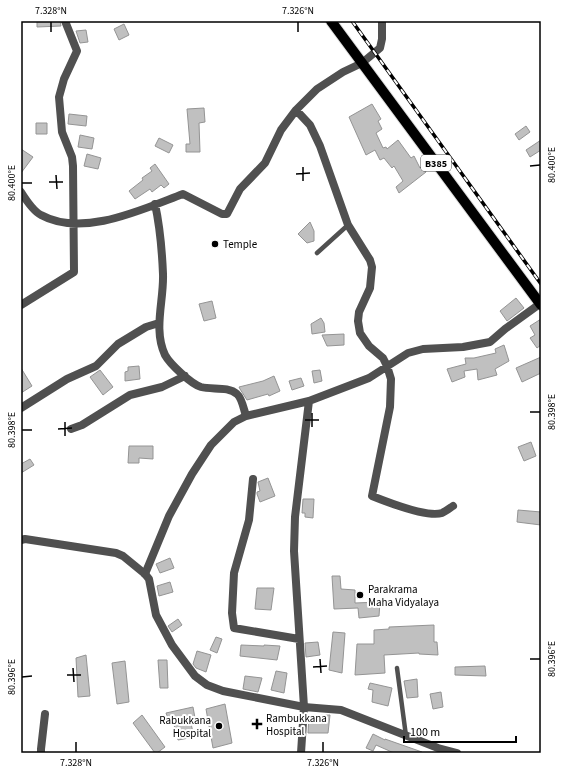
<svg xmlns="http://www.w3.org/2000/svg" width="562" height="774" font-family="'Source Sans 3',sans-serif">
  <rect width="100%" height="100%" fill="#fff"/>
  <!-- building -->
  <path fill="#c0c0c0" stroke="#949494" d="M37 21H60L61 26 37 27Z
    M124 24 129 35 119 40 114 29Z
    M86 30 88 42 80 43 76 31Z
    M372 104 381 119 378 121 382 129 376 133 383 148 386 147 387 149 398 140 411 158 414 156 420 168 423 165 426 172 399 193 396 187 403 181 394 166 392 168 384 158 380 160 375 150 366 155 349 117Z
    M204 108 205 122 199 123 200 152H186V144H190L187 109Z
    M69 114 87 116 86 126 68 124Z
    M36 123H47V134H36Z
    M526 126 530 132 519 140 515 134Z
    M80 135 94 138 92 149 78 147Z
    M159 138 173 145 169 153 155 146Z
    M541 140V150L530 157 526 150Z
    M21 149 33 157 21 173Z
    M87 154 101 158 98 169 84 166Z
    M155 164 169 184 164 188 161 185 152 192 150 189 135 199 129 191 143 180 142 178 152 171 150 168Z
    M310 222 314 231V241L307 243 298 234Z
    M516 298 524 308 507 321 500 311Z
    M212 301 216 318 204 321 199 304Z
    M321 318 324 323 325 332 312 334 311 324Z
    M541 319V345L537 348 530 338 535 335 530 326Z
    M344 334V345L327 346 322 335Z
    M504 345 509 361 495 369 497 375 478 380 477 369 464 371 465 377 452 382 447 369 466 364 465 358H474L496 353 495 349Z
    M541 357V373L522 382 516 368Z
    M139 366 140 379 125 381V372L128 371V367Z
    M21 368 32 386 21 393Z
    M100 370 113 387 103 395 90 377Z
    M320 370 322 381 314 383 312 371Z
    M274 376 280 391 269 396 268 394 247 400 240 389 239 387 263 381Z
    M301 378 304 386 292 390 289 381Z
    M531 442 536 456 524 461 518 447Z
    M129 446H153V459L139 458V463H128Z
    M30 459 34 465 21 473V464Z
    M268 478 275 496 260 502 257 494V492L260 491 258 482Z
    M303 499H314L313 518 305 517V513H302Z
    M518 510 541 512V525L517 522Z
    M170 558 174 568 160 573 156 564Z
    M332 576H340L341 589 355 590V603L380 602 379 616 359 618 358 608 334 609Z
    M170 582 173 592 159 596 157 586Z
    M257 588H274L271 610 255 609Z
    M178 619 182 625 172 632 168 626Z
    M434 625V642H437L438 655 419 654V653L384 655 385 673 355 675 357 644H374V630L389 629V627Z
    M333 632 345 633 342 673 329 670Z
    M216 637 222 639 217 653 210 650Z
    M318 642 320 655 306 657 305 643Z
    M241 645 264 646V645L280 646 277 660 240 656Z
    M197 651 211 655 206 672 196 668 193 664Z
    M86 655 90 696 78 697 76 658Z
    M158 660H167L168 688H160Z
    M125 661 129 702 117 704 112 663Z
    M485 666 486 676 455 675V667Z
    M276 671 287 673 284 693 271 690Z
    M245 676 262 678 258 692 243 689Z
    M417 679 418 697 407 698 404 681Z
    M370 683 392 688 388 706 372 702 373 690 368 689Z
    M441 692 443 707 433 709 430 694Z
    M225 704 232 743 213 748 206 709Z
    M193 707 195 718 190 719 194 737 178 740 173 721H169L166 713Z
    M142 715 165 747 157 753H155L133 723Z
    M330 715 328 733H308L309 716Z
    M373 734 385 740V739L422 752V753H394L376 745 373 751 366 748Z"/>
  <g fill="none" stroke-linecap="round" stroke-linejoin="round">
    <defs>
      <path id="primary" d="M331 21 541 305"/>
    </defs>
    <!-- primary casing -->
    <use href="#primary" stroke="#dbdbdb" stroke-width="12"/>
    <!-- service -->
    <path stroke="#505050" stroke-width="4.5" d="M317 253 348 225
      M397 668 406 736"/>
    <!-- minor -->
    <path stroke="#505050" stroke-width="8" d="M296 110 310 125 320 146 348 225 370 260 372 267 370 288 359 312 358 321 360 333 369 346 383 358 387 366 391 379 390 407 372 496C387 502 427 518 442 513 446 511 450 508 453 506
      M21 192C26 200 33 211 41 215 83 238 143 209 183 194L222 214H227L240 189 265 163 281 130 296 110 317 89 343 72 362 63 380 48 382 39V21
      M155 204C160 227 162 250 163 274 164 301 153 329 165 355 170 364 191 384 201 387 212 390 228 386 237 394 242 398 244 410 246 416
      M21 305 74 272 73 166 72 157 62 132 59 97 64 79 77 51 65 21
      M21 408 67 379 96 366 118 344 146 327 159 323
      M71 429 82 425 130 395 162 387 185 376
      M253 479 249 520 234 573 232 613 234 628 299 639
      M145 574 169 516 192 474 211 445 234 422 246 416 309 401 369 378 408 353 423 349 463 347 490 342 505 329 541 303
      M304 707 294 551 295 517 309 401
      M41 753V749L45 714"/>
    <!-- tertiary -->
    <path stroke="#505050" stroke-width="8" d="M21 540 25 539 116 553 123 556 145 574 149 579 156 615 172 645 195 676 207 685 223 691 304 707 341 710 438 748 457 753
      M301 753 304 707"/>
    <!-- primary -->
    <use href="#primary" stroke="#000" stroke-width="10"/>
    <defs>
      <path id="rail" d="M352 21 541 284"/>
    </defs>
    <!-- rail casing -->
    <use href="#rail" stroke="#000" stroke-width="3.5"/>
    <!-- rail -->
    <use href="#rail" stroke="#fff" stroke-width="2" stroke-dasharray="6" stroke-linecap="butt"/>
  </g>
  <!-- ticks -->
  <path fill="none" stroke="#000" stroke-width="1.5" d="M51 22V32M298 22V32M530 166 540 165M303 167V181M296 174 310 173M56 175 57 189M49 182H63M22 183H32M530 412H540M312 413V427M305 420H319M65 422V436M58 429 72 428M22 430H32M320 659 321 673M530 659H540M313 667 327 666M73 668 74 682M67 675H81M22 677 32 676M76 742V752M323 742V752"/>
  <!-- markers -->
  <g fill="#000" stroke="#fff" stroke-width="1.5">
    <circle cx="215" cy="244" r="4"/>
    <circle cx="360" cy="595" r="4"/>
    <path d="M255 718h4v4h4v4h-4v4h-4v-4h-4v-4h4z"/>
    <circle cx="219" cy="726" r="4"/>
  </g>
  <g text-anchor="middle" stroke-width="4" stroke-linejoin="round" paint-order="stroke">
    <!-- shield labels -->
    <rect fill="#fff" stroke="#4c4c4c" stroke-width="1" x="421" y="155" width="30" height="16" rx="3"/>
    <g font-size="10" font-weight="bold" fill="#000">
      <text x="436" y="167">B385</text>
    </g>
    <!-- poi labels -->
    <g font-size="11" fill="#000" stroke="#fff" text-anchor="start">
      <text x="223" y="248">Temple</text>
      <text x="368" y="593">Parakrama<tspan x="368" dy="13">Maha Vidyalaya</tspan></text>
      <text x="266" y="722">Rambukkana<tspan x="266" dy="13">Hospital</tspan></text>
      <text x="211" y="724" text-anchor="end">Rabukkana<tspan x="211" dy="13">Hospital</tspan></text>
    </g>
  </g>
  <!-- border -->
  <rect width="562" height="774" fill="none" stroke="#ffffff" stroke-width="44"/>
  <!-- scale -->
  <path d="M404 736v6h112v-6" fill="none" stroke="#000000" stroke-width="2"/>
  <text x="410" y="736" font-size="12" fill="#000000" stroke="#ffffff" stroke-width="3" paint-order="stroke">100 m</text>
  <rect x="22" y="22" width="518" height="730" fill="none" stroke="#000" stroke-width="1.5"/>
  <g font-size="10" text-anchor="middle" fill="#000">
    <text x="51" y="14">7.328°N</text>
    <text x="298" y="14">7.326°N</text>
    <text transform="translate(551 165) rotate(-90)" y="4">80.400°E</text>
    <text transform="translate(11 183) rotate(-90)" y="4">80.400°E</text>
    <text transform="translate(551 412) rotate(-90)" y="4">80.398°E</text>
    <text transform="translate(11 430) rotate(-90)" y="4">80.398°E</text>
    <text transform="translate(551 659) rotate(-90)" y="4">80.396°E</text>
    <text transform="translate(11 677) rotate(-90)" y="4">80.396°E</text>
    <text x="76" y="766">7.328°N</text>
    <text x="323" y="766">7.326°N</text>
  </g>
</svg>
